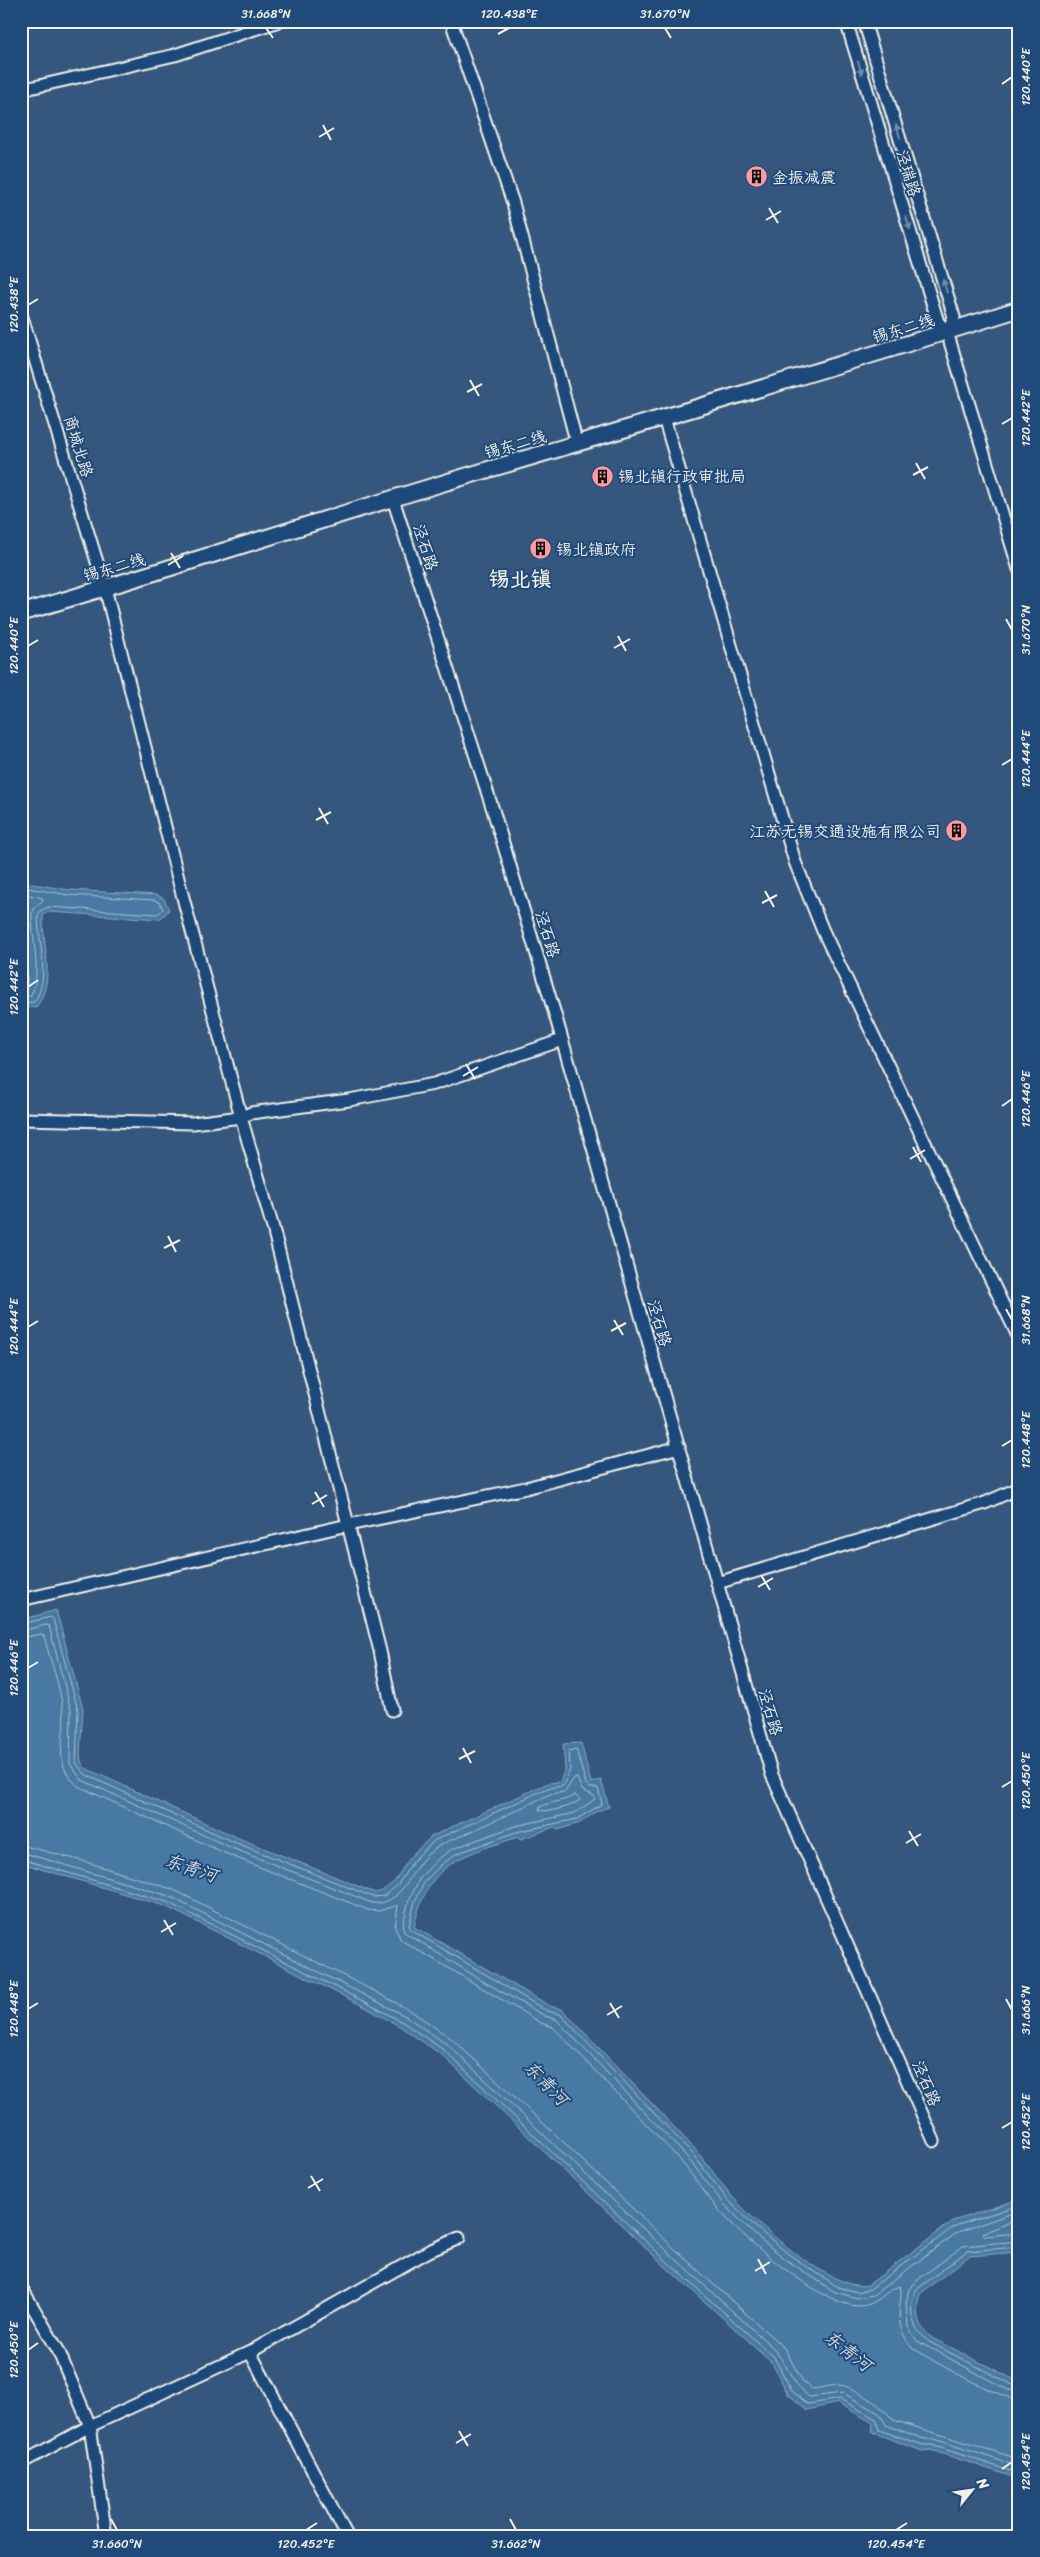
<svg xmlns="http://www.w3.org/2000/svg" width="1040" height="2557" font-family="Sriracha,'LXGW WenKai TC',sans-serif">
  <rect width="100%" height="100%" fill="#35577e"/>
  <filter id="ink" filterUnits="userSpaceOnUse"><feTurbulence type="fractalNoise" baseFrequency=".02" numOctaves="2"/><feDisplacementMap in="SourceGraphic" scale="10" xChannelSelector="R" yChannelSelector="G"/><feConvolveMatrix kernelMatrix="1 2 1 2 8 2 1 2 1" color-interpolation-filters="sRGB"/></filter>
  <g filter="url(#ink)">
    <!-- water -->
    <path fill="#4679a3" stroke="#8ca9bf" d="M21 882 69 890 157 895 164 899 169 910 160 919 48 912 43 915C42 945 56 979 37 1006L24 1008 21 1006 24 955 21 946Z
      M56 1610 83 1709 80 1753 81 1762 85 1768 236 1837 375 1893 382 1891 394 1882 410 1857 432 1836 548 1783 560 1782 565 1769 563 1744 581 1743 591 1783 601 1780 609 1807 597 1811 580 1823 558 1830 554 1827 521 1839 518 1837C462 1856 428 1861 414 1927L550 2006 562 2009C606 2055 649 2101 693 2147 706 2161 717 2179 730 2194 753 2221 833 2293 868 2285L953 2221 1019 2199V2252L969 2256 920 2294C914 2314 917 2327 934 2339L1019 2382V2479L931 2450 922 2451 872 2432 873 2423 838 2403 807 2410 788 2394 771 2361 668 2269 442 2055 401 2027 365 2007 165 1906 21 1863V1620Z"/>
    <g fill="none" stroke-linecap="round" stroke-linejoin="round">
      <!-- shore -->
      <path stroke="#aec1cc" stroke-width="1" d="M21 887 69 895 155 900 160 903 163 909 158 914 49 907 41 910 38 915C38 942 51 979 34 1002L21 1003
        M21 893 42 898 43 900 35 907 32 914C31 935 43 978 30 996H21
        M21 901 27 904C18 928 29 960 27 986L21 989
        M21 1624 51 1617 53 1619 78 1710 76 1763 86 1775 234 1842 373 1897 384 1896 397 1886 414 1860 435 1840 548 1788 563 1786 570 1770 569 1751 576 1749 586 1784 590 1788H598L602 1804 577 1819 516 1832 456 1854 441 1865 425 1881 415 1901 409 1926 411 1930 547 2011 560 2014 691 2152 727 2199 758 2229 791 2256 838 2287 858 2292 870 2289 955 2226 1019 2205
        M21 1631 46 1625 49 1626 71 1710 70 1764 82 1780 232 1848 372 1903C402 1906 409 1872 427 1855 440 1843 454 1839 470 1832 497 1820 523 1807 550 1794L565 1792 574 1778H577L582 1790 593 1795 595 1799 575 1813 515 1826 452 1849 437 1860 420 1878 409 1900 403 1924 404 1932 486 1983 545 2016 557 2020 686 2156 723 2203 754 2234 788 2261 835 2292 857 2298 873 2295 958 2232 1019 2211
        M21 1638 41 1634 44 1636C50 1660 60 1685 63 1710 67 1740 50 1762 78 1786L229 1855 368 1910 379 1911 398 1905 395 1928 401 1940 541 2023 553 2027C595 2071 637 2114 679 2159 692 2174 703 2191 716 2207 742 2237 818 2303 857 2306 878 2307 885 2289 900 2286 904 2297 895 2313 902 2331 904 2336 908 2343 912 2347 927 2359 1001 2399 1019 2400
        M575 1795 580 1800C571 1807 549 1813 539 1810L540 1807C552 1801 564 1802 575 1795Z
        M21 1845 83 1861 172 1889 374 1991 411 2011 452 2039 557 2136 681 2255 784 2348 803 2382 811 2389C820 2389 829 2385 838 2385 854 2385 885 2408 893 2420L1019 2459
        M21 1852 169 1896 370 1998 407 2017 449 2046C556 2145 660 2247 769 2344 788 2362 789 2381 809 2397L843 2393 880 2414 886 2425 924 2439H934L1019 2467
        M21 1859 167 1902 367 2003 404 2023 445 2051 671 2265 774 2357 792 2391 808 2404 840 2399 876 2419 879 2430 923 2445H932L1019 2474
        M1019 2219 983 2233 985 2236 1019 2233
        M1019 2241 963 2246 920 2278 909 2289 906 2303 908 2327 917 2341 1008 2390 1019 2392
        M1019 2247 967 2251 916 2290C906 2311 913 2331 931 2343L1011 2384 1019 2386"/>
      <defs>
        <path id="minor" d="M451 21 513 203 574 433
          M846 21 938 322 947 332 1019 569
          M864 21 954 317 947 332
          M21 90 175 55 279 21
          M21 314 105 588 180 886 241 1117 273 1228 380 1651 392 1710
          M664 418 795 862 823 931 1019 1338
          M393 499 493 810 554 1011 772 1775 934 2141
          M21 1119 193 1123 241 1117 251 1113 349 1100 434 1084 562 1040
          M717 1583 985 1503 1019 1488
          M21 1600 348 1525 526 1488 679 1447
          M21 2287 58 2350 90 2426 106 2536
          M250 2352 347 2536
          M21 2463 90 2426 250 2352 429 2251 459 2238"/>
        <path id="major" d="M21 613C160 572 298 527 437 485 631 427 826 370 1019 309"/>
      </defs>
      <!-- minor casing -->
      <use href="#minor" stroke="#f4f1e8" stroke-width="15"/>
      <!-- major casing -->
      <use href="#major" stroke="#f4f1e8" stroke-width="19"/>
      <!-- minor -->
      <use href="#minor" stroke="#1f4a7a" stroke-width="11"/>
      <!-- major -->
      <use href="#major" stroke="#1f4a7a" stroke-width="15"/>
    </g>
    <!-- one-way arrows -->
    <defs><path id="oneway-solid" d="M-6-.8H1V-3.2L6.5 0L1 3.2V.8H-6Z" transform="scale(1.25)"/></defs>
    <g fill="#748da6">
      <use href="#oneway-solid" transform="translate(860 68) rotate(73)"/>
      <use href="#oneway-solid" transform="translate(898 131) rotate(-107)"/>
      <use href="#oneway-solid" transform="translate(908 223) rotate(73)"/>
      <use href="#oneway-solid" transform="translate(945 286) rotate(-107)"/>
    </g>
  </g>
  <!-- ticks -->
  <path fill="none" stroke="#f4f1e8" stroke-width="2" d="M266 28 273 38M665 28 671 38M498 34 509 28M1002 84 1012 77M323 125 331 140M319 137 334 128M769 208 778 223M766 220 781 211M28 305 38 299M470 380 479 396M467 392 482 384M1002 424 1012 418M916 463 925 479M913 475 928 467M171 553 180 568M168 565 183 556M1006 619 1012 630M618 636 626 651M28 646 38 640M614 648 630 639M1002 765 1012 759M319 808 328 824M316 820 331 812M765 891 774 907M762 903 777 895M28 987 38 980M466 1064 475 1079M463 1076 478 1067M1002 1106 1012 1099M913 1147 921 1162M910 1159 925 1150M168 1236 176 1252M164 1248 180 1240M1006 1309 1012 1320M614 1320 623 1335M28 1327 38 1321M611 1331 626 1323M1002 1446 1012 1440M315 1492 324 1507M312 1504 327 1495M761 1575 770 1590M758 1587 773 1578M28 1668 38 1662M463 1748 471 1763M459 1759 475 1751M1002 1787 1012 1781M909 1831 918 1846M906 1843 921 1834M164 1920 173 1935M161 1932 176 1923M1006 1999 1012 2010M610 2003 619 2018M28 2009 38 2003M607 2015 622 2006M1002 2128 1012 2122M311 2176 320 2191M308 2188 323 2179M758 2259 766 2274M755 2271 770 2262M28 2350 38 2343M459 2431 468 2446M456 2443 471 2434M1002 2469 1012 2462M111 2519 117 2530M510 2519 516 2530M306 2530 317 2523M896 2530 907 2523"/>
  <!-- icons -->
  <defs>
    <symbol id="building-disc" viewBox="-11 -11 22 22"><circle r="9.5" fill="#ff9aa2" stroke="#1f4a7a"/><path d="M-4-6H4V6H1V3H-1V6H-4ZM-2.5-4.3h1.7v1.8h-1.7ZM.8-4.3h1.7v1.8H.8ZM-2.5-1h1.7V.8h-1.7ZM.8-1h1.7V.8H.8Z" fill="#111"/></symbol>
  </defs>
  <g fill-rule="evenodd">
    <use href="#building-disc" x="744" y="164" width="25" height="25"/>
    <use href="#building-disc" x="590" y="464" width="25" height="25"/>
    <use href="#building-disc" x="528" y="536" width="25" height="25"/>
    <use href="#building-disc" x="944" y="818" width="25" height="25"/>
  </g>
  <g text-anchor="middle" stroke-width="4" stroke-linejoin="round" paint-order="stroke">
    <!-- street labels -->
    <g font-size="16" fill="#f4f1e8" stroke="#1f4a7a">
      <text transform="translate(909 173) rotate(73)" y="6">泾瑞路</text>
      <text transform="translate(903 328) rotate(-17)" y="6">锡东二线</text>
      <text transform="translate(515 444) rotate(-16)" y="6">锡东二线</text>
      <text transform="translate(79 446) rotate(73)" y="6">商城北路</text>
      <text transform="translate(426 547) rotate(72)" y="6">泾石路</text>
      <text transform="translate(114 567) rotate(-16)" y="6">锡东二线</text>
      <text transform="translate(548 934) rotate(73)" y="6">泾石路</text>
      <text transform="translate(660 1323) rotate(74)" y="6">泾石路</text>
      <text transform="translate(771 1712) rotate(74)" y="6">泾石路</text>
      <text transform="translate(927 2083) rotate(67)" y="6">泾石路</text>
    </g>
    <!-- poi labels -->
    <g font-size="16" fill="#f4f1e8" stroke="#1f4a7a" text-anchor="start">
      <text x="772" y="183">金振减震</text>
      <text x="618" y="482">锡北镇行政审批局</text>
      <text x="556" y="555">锡北镇政府</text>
      <text x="941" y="837" text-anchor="end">江苏无锡交通设施有限公司</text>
    </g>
    <!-- water labels -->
    <g font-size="18" font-style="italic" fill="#dadfde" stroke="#1f4a7a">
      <text transform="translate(191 1868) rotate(18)" y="6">东青河</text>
      <text transform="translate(546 2083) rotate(46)" y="6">东青河</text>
      <text transform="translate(848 2351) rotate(38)" y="6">东青河</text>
    </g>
    <!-- district labels -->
    <g font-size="21" font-weight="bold" fill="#f4f1e8" stroke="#1f4a7a">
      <text x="520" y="586">锡北镇</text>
    </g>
  </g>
  <!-- margin -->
  <rect width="1040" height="2557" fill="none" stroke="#1f4a7a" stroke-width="55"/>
  <!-- north arrow -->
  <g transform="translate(972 2490) rotate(60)" stroke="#1f4a7a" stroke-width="4" paint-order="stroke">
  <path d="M0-4L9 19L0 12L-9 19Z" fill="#f4f1e8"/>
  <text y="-8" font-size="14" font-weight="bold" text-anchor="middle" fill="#f4f1e8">N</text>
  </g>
  <rect x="28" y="28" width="984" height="2502" fill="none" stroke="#f4f1e8" stroke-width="2"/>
  <g font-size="12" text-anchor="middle" fill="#f4f1e8">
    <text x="266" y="18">31.668°N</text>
    <text x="509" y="18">120.438°E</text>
    <text x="665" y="18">31.670°N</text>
    <text transform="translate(1026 77) rotate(-90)" y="4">120.440°E</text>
    <text transform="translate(14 305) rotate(-90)" y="4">120.438°E</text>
    <text transform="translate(1026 418) rotate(-90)" y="4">120.442°E</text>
    <text transform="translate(1026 630) rotate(-90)" y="4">31.670°N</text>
    <text transform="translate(14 646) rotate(-90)" y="4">120.440°E</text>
    <text transform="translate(1026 759) rotate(-90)" y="4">120.444°E</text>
    <text transform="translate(14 987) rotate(-90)" y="4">120.442°E</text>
    <text transform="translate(1026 1099) rotate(-90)" y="4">120.446°E</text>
    <text transform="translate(1026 1320) rotate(-90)" y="4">31.668°N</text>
    <text transform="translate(14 1327) rotate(-90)" y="4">120.444°E</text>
    <text transform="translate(1026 1440) rotate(-90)" y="4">120.448°E</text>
    <text transform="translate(14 1668) rotate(-90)" y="4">120.446°E</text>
    <text transform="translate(1026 1781) rotate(-90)" y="4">120.450°E</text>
    <text transform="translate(14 2009) rotate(-90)" y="4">120.448°E</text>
    <text transform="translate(1026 2010) rotate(-90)" y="4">31.666°N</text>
    <text transform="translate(1026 2122) rotate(-90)" y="4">120.452°E</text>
    <text transform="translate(14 2350) rotate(-90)" y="4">120.450°E</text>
    <text transform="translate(1026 2462) rotate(-90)" y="4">120.454°E</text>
    <text x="117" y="2548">31.660°N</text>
    <text x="306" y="2548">120.452°E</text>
    <text x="516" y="2548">31.662°N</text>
    <text x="896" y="2548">120.454°E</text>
  </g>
</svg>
